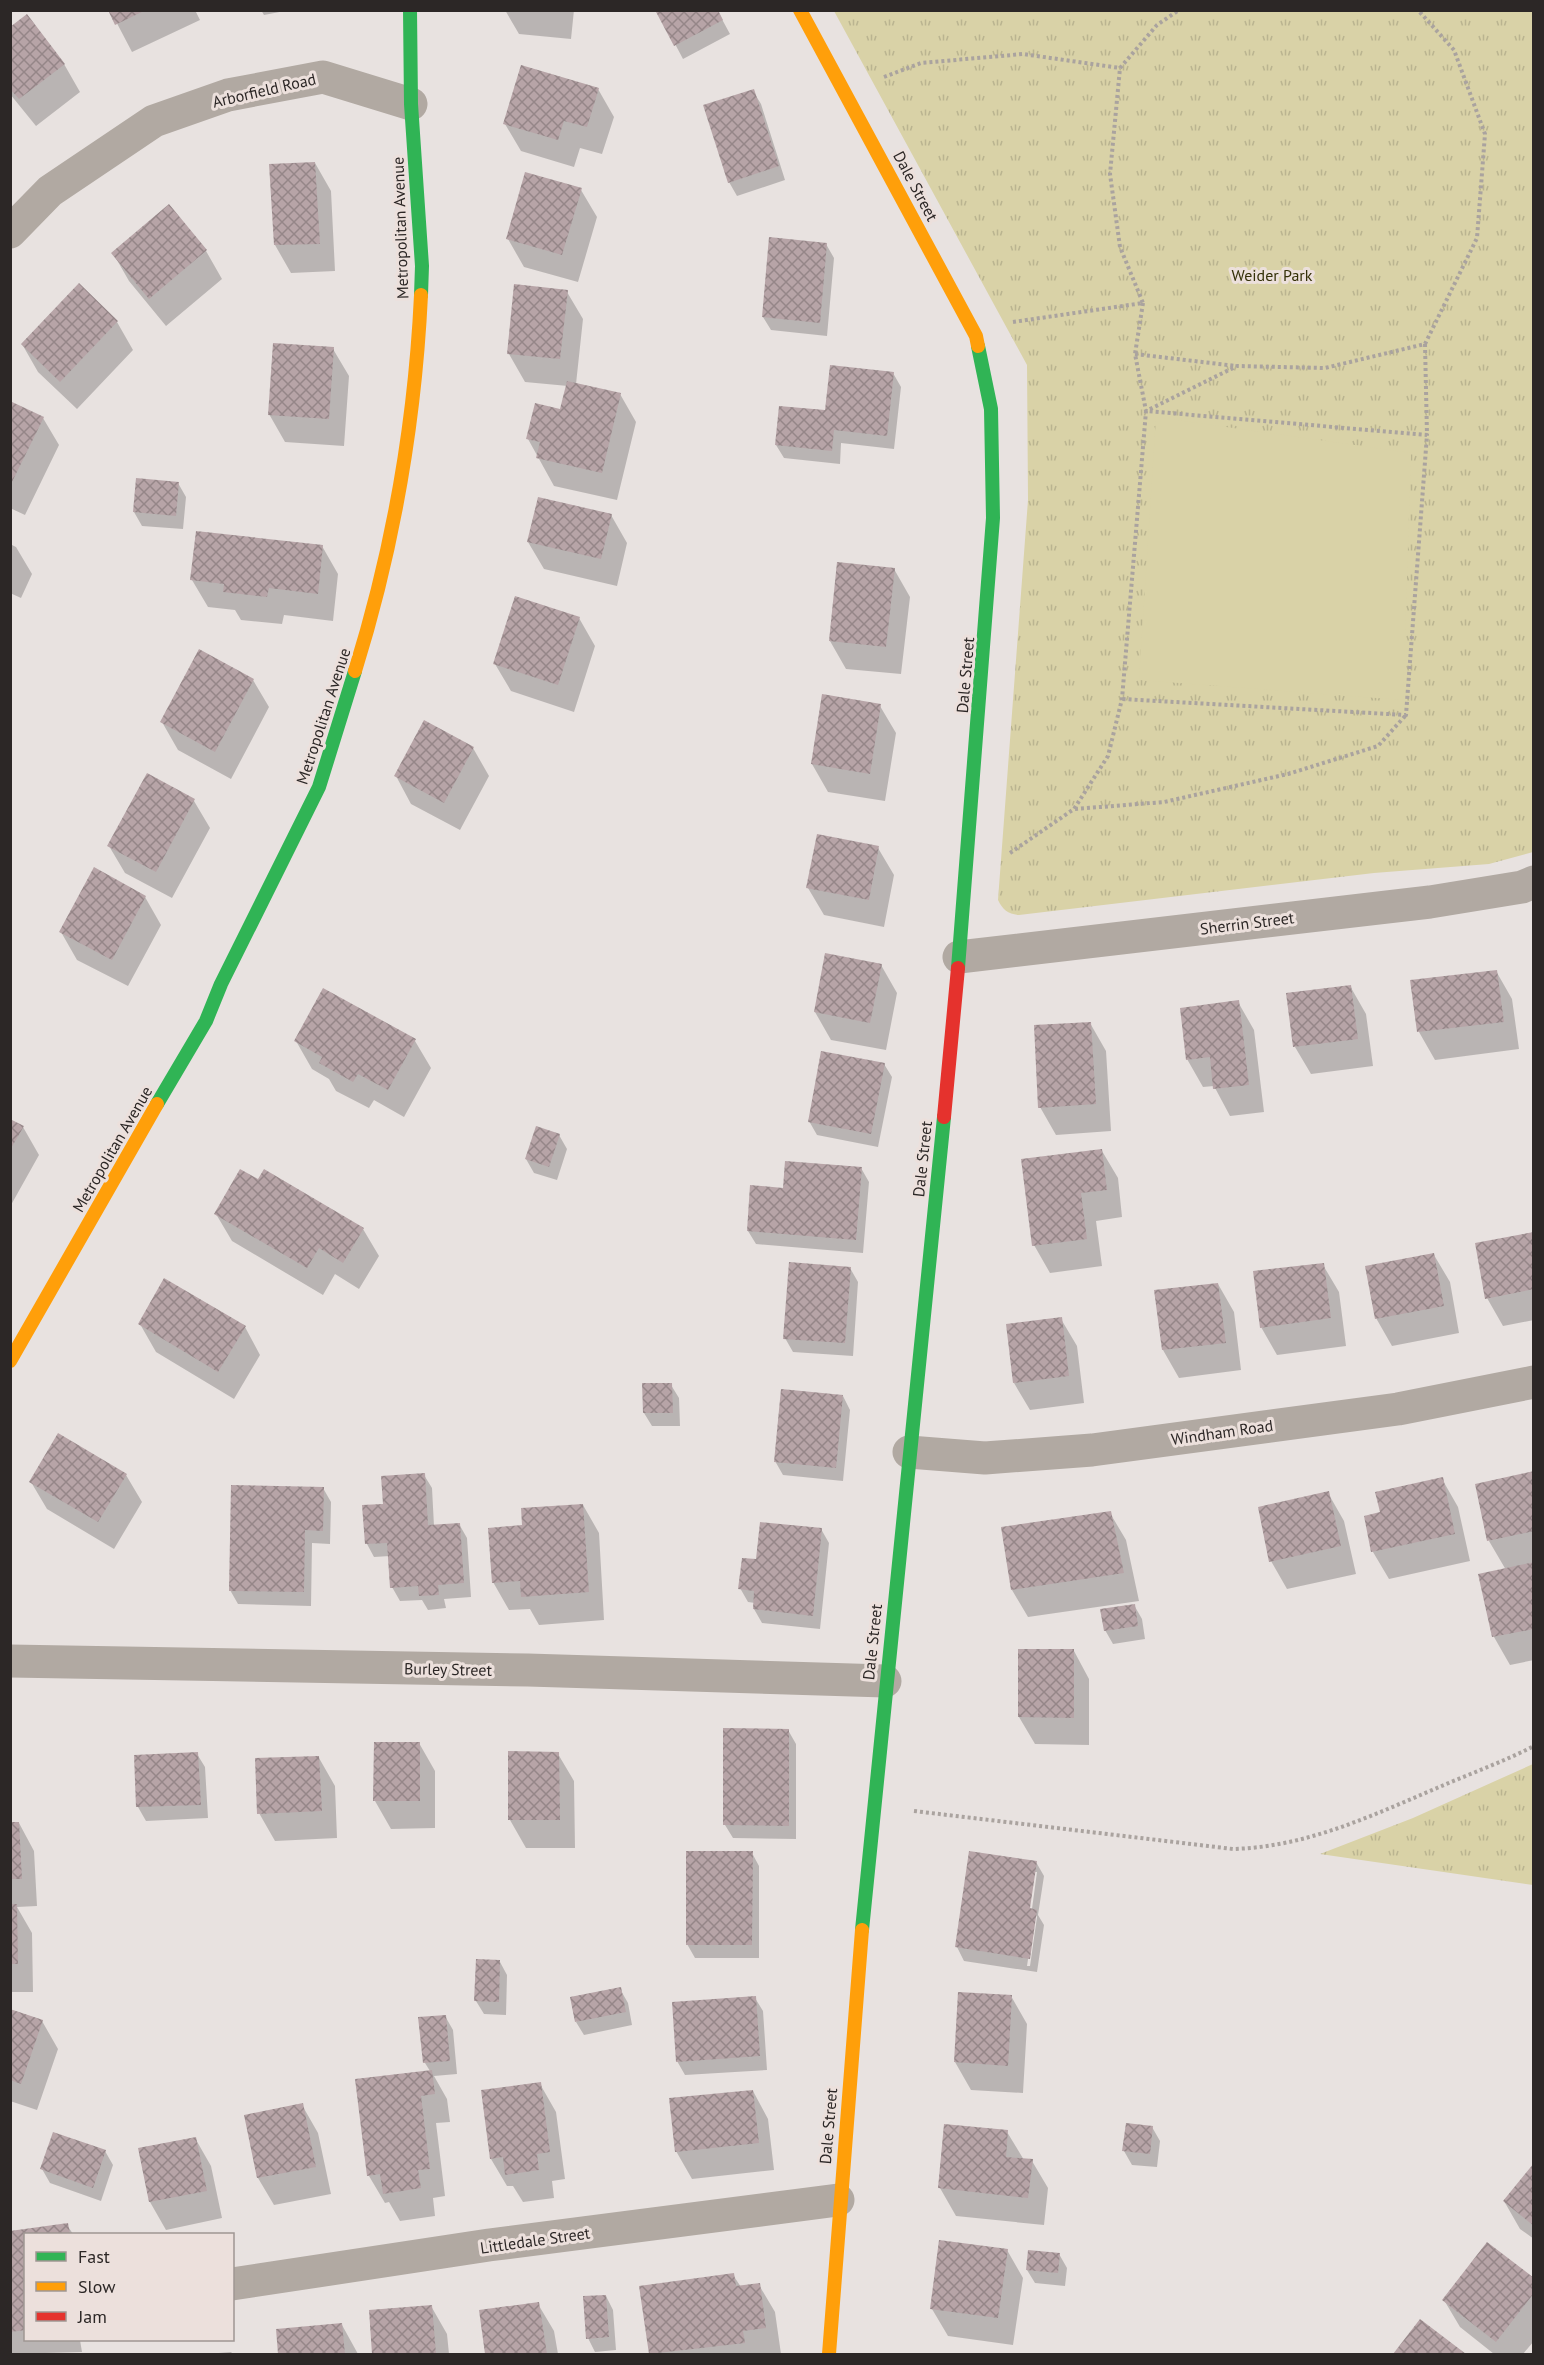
<svg xmlns="http://www.w3.org/2000/svg" width="1544" height="2365" font-family="'PT Sans',sans-serif">
  <defs>
    <pattern id="grass-tufts" width="24" height="20" patternUnits="userSpaceOnUse" patternTransform="scale(1.5)"><rect width="24" height="20" fill="#d9d2a7"/><path d="M3 7l-1-3M5 7V3M7 7l1-3M15 17l-1-3M17 17v-4M19 17l1-3" fill="none" stroke="#bab490"/></pattern>
    <pattern id="building-cross-hatch" width="8" height="8" patternUnits="userSpaceOnUse" patternTransform="scale(1.5)"><rect width="8" height="8" fill="#b7a4a7"/><path d="M0 0l8 8M0 8l8-8" fill="none" stroke="#958688"/></pattern>
  </defs>
  <rect width="100%" height="100%" fill="#e8e2e0"/>
  <!-- grass -->
  <path fill="url(#grass-tufts)" d="M834 11H1533V852L1489 864 1374 873 1019 915C1008 914 1003 910 998 900L1028 500 1027 365Z
    M1533 1764V1885L1320 1854 1413 1818Z"/>
  <!-- pitch -->
  <path fill="#d9d2a7" d="M1156 417 1411 453 1403 700 1139 680Z"/>
  <!-- shadow -->
  <path fill="#0003" fill-rule="evenodd" d="M110 10H195L200 20 132 52Z
    M261 10H290L264 15Z
    M505 10H574L571 39 519 34Z
    M657 10H717L730 34 683 59Z
    M10 29 64 64 80 92 36 126 10 94Z
    M598 89 614 117 602 154 580 148 574 167 521 151 505 124Z
    M753 91 761 104 785 180 737 196 729 182Z
    M315 163 331 191 335 271 291 273 275 245Z
    M581 190 597 217 578 282 524 267 508 239Z
    M826 244 834 258 827 336 771 330 763 317Z
    M206 251 222 279 166 326 129 281 113 253Z
    M79 285 117 322 133 350 77 409 38 372 22 344Z
    M567 292 583 319 576 384 620 394 636 422 617 500 554 486 528 439 561 411 568 386 525 382 509 354Z
    M333 349 349 376 344 446 285 442 269 414Z
    M893 373 901 387 894 449 841 443 840 464 784 458 776 445Z
    M10 402 43 418 59 445 25 515 10 508Z
    M178 483 186 497 183 529 142 526 134 512Z
    M611 515 627 543 617 586 544 569 528 542Z
    M10 544 16 547 32 574 21 598 10 593Z
    M322 546 338 574 333 621 284 615 282 624 241 620 235 610 208 607 192 580Z
    M838 563 894 569 910 597 901 674 846 669 830 641Z
    M579 618 595 646 574 712 511 691 495 664Z
    M253 680 269 707 231 779 178 750 162 722Z
    M880 706 896 733 885 801 828 792 812 764Z
    M473 748 489 776 460 830 411 804 396 776Z
    M194 801 210 828 172 898 125 873 109 846Z
    M878 848 894 875 884 927 824 915 808 888Z
    M145 897 161 925 128 986 77 960 61 932Z
    M881 965 897 993 886 1050 831 1040 815 1012Z
    M1496 971 1512 999 1519 1049 1435 1060 1419 1032 1412 982Z
    M1350 986 1366 1014 1373 1066 1311 1074 1295 1047Z
    M1238 1002 1254 1030 1264 1112 1230 1116 1214 1086 1203 1087 1187 1059Z
    M1090 1023 1106 1051 1111 1131 1056 1135 1040 1107Z
    M296 1041H415L431 1068 404 1117 374 1100 369 1108 336 1091 329 1079 312 1069Z
    M884 1064 892 1077 878 1147 817 1135 809 1121Z
    M10 1120 23 1127 39 1155 11 1205Z
    M559 1135 567 1149 557 1180 534 1173 526 1159Z
    M1102 1151 1118 1178 1122 1217 1096 1221 1102 1266 1050 1273 1034 1245Z
    M861 1168 869 1182 863 1253 756 1244 748 1231 784 1190Z
    M216 1214 363 1229 379 1256 359 1289 335 1274 323 1295 232 1241Z
    M1534 1234V1320L1503 1326 1487 1298Z
    M1434 1255 1450 1282 1459 1333 1392 1346 1376 1318Z
    M1323 1265 1339 1292 1346 1346 1277 1355 1261 1327Z
    M850 1268 858 1282 853 1356 793 1352 785 1338Z
    M1218 1284 1234 1312 1241 1370 1179 1378 1163 1350 1156 1292Z
    M1061 1319 1077 1346 1084 1403 1030 1410 1014 1383Z
    M140 1324 245 1327 260 1355 234 1399 156 1352Z
    M671 1385 679 1398 680 1426H652L644 1413Z
    M843 1396 850 1410 843 1481 783 1475 775 1461Z
    M1534 1473V1660L1510 1665 1494 1637 1480 1576 1506 1570 1489 1541Z
    M126 1475 142 1502 114 1549 47 1509 31 1482Z
    M424 1475 432 1488 434 1526 459 1524 467 1538 471 1597 444 1599 446 1608 428 1610 422 1600 400 1601 392 1587 390 1556 374 1557 367 1544 385 1505Z
    M1442 1479 1458 1507 1470 1561 1389 1579 1373 1552 1366 1517 1381 1513Z
    M323 1488 331 1502 330 1544 312 1543 311 1606 238 1604 230 1590Z
    M1328 1493 1344 1521 1356 1574 1287 1589 1271 1561Z
    M583 1505 599 1533 604 1620 539 1625 530 1609 509 1610 493 1582 523 1526Z
    M1110 1513 1126 1540 1139 1601 1028 1617 1012 1590Z
    M821 1529 829 1543 820 1629 762 1623 754 1609 755 1603 748 1602 740 1588 758 1561Z
    M1134 1605 1142 1619 1145 1639 1113 1644 1105 1630Z
    M1074 1651 1089 1679V1745L1035 1744 1019 1717Z
    M788 1730 796 1744V1839L733 1838 725 1825Z
    M419 1743 435 1771V1828L391 1829 375 1801Z
    M510 1753 558 1754 574 1781 575 1848H526L510 1820Z
    M197 1754 205 1767 208 1818 146 1821 138 1807 136 1756Z
    M319 1758 335 1786 337 1838 275 1841 259 1813Z
    M19 1823 34 1851 37 1906 17 1907 32 1933 33 1992H10V1824Z
    M752 1853 759 1866V1958H695L687 1944Z
    M1036 1862 1044 1876 1038 1915 1044 1925 1037 1972 964 1961 957 1947ZM1034 1872H1037L1031 1916 1028 1915ZM1035 1914 1037 1917 1030 1966H1027Z
    M500 1962 507 1975 506 2015 484 2014 476 2001Z
    M620 1989 628 2003 632 2025 584 2035 576 2022Z
    M1011 1996 1027 2024 1023 2093 971 2090 955 2062Z
    M755 1998 763 2011 767 2070 685 2075 677 2061Z
    M10 2010 42 2021 58 2049 37 2110 10 2101Z
    M445 2016 453 2030 457 2074 434 2076 447 2099 450 2122 436 2123 445 2196 433 2198 435 2216 400 2221 389 2202 385 2203 369 2176 430 2071 425 2063Z
    M540 2084 556 2112 565 2179 552 2181 554 2198 523 2202 513 2186H507L491 2159Z
    M753 2091 768 2119 774 2170 692 2179 676 2151Z
    M302 2105 318 2133 331 2194 274 2205 258 2178 245 2116Z
    M1152 2127 1160 2141 1157 2167 1132 2165 1124 2151Z
    M1007 2132 1024 2160 1032 2161 1048 2188 1044 2225 956 2216 940 2188Z
    M195 2138 211 2166 222 2218 166 2230 150 2202 140 2149Z
    M105 2151 113 2165 101 2201 50 2183 42 2169Z
    M1534 2165V2239L1520 2229 1504 2201Z
    M67 2225 73 2234H26V2340H80L82 2352 10 2354V2233Z
    M1007 2250 1023 2278 1013 2345 948 2336 932 2309Z
    M1059 2254 1067 2268 1065 2286 1035 2283 1027 2270Z
    M733 2275 741 2287 759 2285 775 2312 781 2354H650L640 2288Z
    M1534 2280V2341L1523 2354H1494L1460 2327 1444 2300Z
    M606 2296 613 2310 616 2350 595 2352 588 2338Z
    M538 2304 554 2331 558 2354H487L481 2312Z
    M431 2306 447 2334 449 2354H374L370 2312Z
    M1420 2321 1464 2354H1395Z
    M342 2325 358 2354H280L278 2330Z
    M231 2352 233 2354H206Z"/>
  <!-- building -->
  <path fill="url(#building-cross-hatch)" d="M108 10H146L115 25Z
    M655 10H718L723 20 674 46Z
    M27 14 65 64 19 99 10 89V27Z
    M521 65 599 88 587 127 564 121 558 140 503 124Z
    M754 89 779 166 728 183 703 105Z
    M315 162 320 244 274 245 269 164Z
    M525 172 582 188 562 255 506 239Z
    M169 204 207 250 149 299 111 253Z
    M769 237 827 243 820 323 762 317Z
    M79 283 118 321 60 382 21 344Z
    M514 284 568 290 560 359 507 354Z
    M273 343 334 347 329 419 268 415Z
    M830 365 894 372 887 436 834 430 832 451 775 445 779 406 825 410Z
    M567 381 621 393 602 473 536 458 540 442 526 439 535 403 560 409Z
    M10 401 44 417 10 486Z
    M136 478 179 482 176 516 133 512Z
    M538 497 612 514 601 559 527 542Z
    M196 531 323 545 318 594 269 588 267 597 223 592 224 584 190 580Z
    M837 562 895 568 886 647 829 641Z
    M515 596 580 617 558 685 493 664Z
    M199 649 254 679 215 752 160 722Z
    M822 694 881 704 870 774 811 764Z
    M424 720 474 747 444 803 394 776Z
    M147 773 195 799 156 872 107 846Z
    M817 834 879 846 869 900 806 888Z
    M94 867 146 896 112 960 59 932Z
    M825 953 882 964 870 1023 814 1012Z
    M1497 970 1504 1022 1417 1032 1410 980Z
    M1351 985 1358 1039 1293 1047 1286 993Z
    M323 988 416 1039 388 1090 358 1074 353 1082 319 1063 322 1057 294 1041Z
    M1239 1000 1249 1085 1213 1089 1210 1057 1186 1060 1180 1008Z
    M1091 1022 1096 1104 1038 1108 1034 1025Z
    M821 1051 885 1063 871 1134 808 1122Z
    M10 1119 24 1126 10 1150Z
    M536 1126 560 1134 549 1167 525 1159Z
    M1102 1149 1107 1190 1081 1193 1087 1239 1032 1246 1021 1159Z
    M785 1161 862 1167 856 1240 747 1231 750 1185 783 1188Z
    M240 1169 258 1179 264 1169 364 1228 343 1263 319 1248 307 1268 214 1214Z
    M1534 1232V1289L1485 1299 1475 1243Z
    M1434 1253 1444 1306 1375 1319 1365 1266Z
    M789 1262 851 1267 845 1343 783 1339Z
    M1324 1263 1331 1318 1260 1328 1253 1271Z
    M164 1278 246 1326 218 1372 138 1324Z
    M1218 1283 1226 1343 1162 1350 1154 1290Z
    M1062 1317 1069 1376 1013 1383 1006 1324Z
    M642 1383H672L673 1413H643Z
    M781 1389 843 1395 836 1468 774 1462Z
    M58 1433 127 1474 98 1522 29 1482Z
    M1534 1471V1531L1487 1541 1475 1484Z
    M425 1473 428 1525 460 1523 464 1583 438 1585 439 1595 419 1596 418 1586 390 1588 387 1543 365 1544 362 1505 383 1504 381 1476Z
    M1443 1477 1455 1534 1371 1552 1364 1516 1380 1512 1375 1492Z
    M231 1485 324 1487 323 1531 305 1530 304 1592 229 1591Z
    M1329 1491 1341 1546 1269 1562 1258 1507Z
    M583 1504 589 1592 521 1597 520 1581 492 1583 488 1528 522 1525 521 1508Z
    M1111 1511 1124 1573 1011 1590 1001 1527Z
    M760 1522 822 1528 813 1616 753 1609 754 1591 738 1589 742 1558 756 1559Z
    M1534 1562V1629L1492 1637 1478 1574Z
    M1135 1604 1138 1626 1104 1631 1100 1609Z
    M1018 1649H1074V1718L1018 1717Z
    M723 1728 789 1729V1826L723 1825Z
    M374 1742H420V1801H373Z
    M508 1751 559 1752 560 1820H508Z
    M198 1752 201 1805 136 1807 134 1755Z
    M319 1756 322 1811 257 1814 255 1758Z
    M10 1822H19L22 1879H10Z
    M686 1851H753L752 1945H686Z
    M969 1851 1037 1861 1030 1908 1037 1910 1030 1959 955 1947Z
    M10 1904H17L18 1964H10Z
    M476 1959 500 1960 499 2002 474 2001Z
    M621 1987 626 2012 575 2022 570 1997Z
    M958 1992 1012 1995 1008 2066 954 2062Z
    M756 1996 760 2056 676 2062 672 2002Z
    M10 2009 43 2020 21 2084 10 2080Z
    M446 2015 450 2061 423 2063 418 2017Z
    M432 2070 435 2094 421 2096 430 2169 418 2170 421 2188 383 2194 380 2174 367 2176 355 2079Z
    M541 2082 550 2152 537 2154 539 2170 505 2175 503 2157 490 2159 481 2090Z
    M753 2090 759 2143 675 2152 669 2098Z
    M303 2103 316 2167 257 2178 244 2115Z
    M1126 2123 1153 2126 1150 2154 1122 2151Z
    M944 2124 1008 2130 1006 2157 1033 2159 1028 2198 938 2188Z
    M53 2132 106 2150 93 2188 40 2169Z
    M196 2137 207 2191 149 2202 138 2148Z
    M1534 2163V2226L1503 2201Z
    M68 2223 70 2234H26V2330L10 2332V2231Z
    M939 2240 1008 2249 998 2318 930 2309Z
    M1487 2242 1534 2278V2293L1496 2342 1442 2300Z
    M1028 2250 1060 2253 1058 2273 1026 2270Z
    M734 2273 736 2286 760 2283 766 2328 743 2331 745 2343 649 2354 639 2286Z
    M606 2295 609 2337 586 2339 583 2296Z
    M539 2302 547 2354H485L479 2310Z
    M432 2305 436 2354H372L369 2310Z
    M1420 2319 1466 2354H1393Z
    M342 2323 345 2354H278L276 2329Z"/>
  <g fill="none" stroke-linecap="round" stroke-linejoin="round">
    <!-- path -->
    <path stroke="#aaa39f" stroke-width="4" stroke-dasharray="3 3" stroke-linecap="butt" d="M884 77 921 63 1023 54 1120 68 1157 25 1179 10
      M1143 303 1135 354 1146 411 1237 366 1325 368 1425 344 1477 238 1485 134 1454 50 1418 10
      M1013 322 1143 303 1120 247 1110 174 1120 68
      M1425 344 1427 435
      M1135 354 1236 366
      M1075 809 1164 802 1288 774 1378 746 1406 715
      M1010 853 1074 809 1108 756 1122 699 1146 411 1427 435 1406 715 1122 699
      M914 1811 1233 1849C1306 1847 1371 1816 1437 1788 1469 1774 1503 1762 1534 1746"/>
    <!-- street -->
    <path stroke="#b1a9a2" stroke-width="33" d="M10 232 50 191 154 121 228 95 323 77 411 104
      M959 957 1430 902 1522 887 1534 882
      M909 1452 985 1458 1092 1450 1398 1409 1534 1382
      M10 1661 528 1670 885 1681
      M232 2284 489 2245 838 2200"/>
    <!-- fast -->
    <path stroke="#30b455" stroke-width="14" d="M410 10 411 104 422 266 421 295
      M958 968 993 518 991 409 978 346
      M157 1104 206 1021 221 984 319 787 355 671
      M862 1930 944 1117"/>
    <!-- slow -->
    <path stroke="#ff9f0a" stroke-width="14" d="M800 10 976 336 978 346
      M355 671C393 549 415 422 421 295
      M10 1361 157 1104
      M829 2354 862 1930"/>
    <!-- jam -->
    <path stroke="#e5322d" stroke-width="14" d="M944 1117 958 968"/>
  </g>
  <g text-anchor="middle" stroke-width="6" stroke-linejoin="round" paint-order="stroke">
    <!-- street labels -->
    <g font-size="16" fill="#2c2726" stroke="#ece0dc">
      <text transform="translate(264 90) rotate(-13)" y="6">Arborfield Road</text>
      <text transform="translate(916 186) rotate(62)" y="6">Dale Street</text>
      <text transform="translate(400 228) rotate(-92)" y="6">Metropolitan Avenue</text>
      <text transform="translate(965 675) rotate(-85)" y="6">Dale Street</text>
      <text transform="translate(323 716) rotate(-72)" y="6">Metropolitan Avenue</text>
      <text transform="translate(1247 923) rotate(-7)" y="6">Sherrin Street</text>
      <text transform="translate(112 1149) rotate(-60)" y="6">Metropolitan Avenue</text>
      <text transform="translate(922 1159) rotate(-84)" y="6">Dale Street</text>
      <text transform="translate(1222 1432) rotate(-8)" y="6">Windham Road</text>
      <text transform="translate(872 1642) rotate(-84)" y="6">Dale Street</text>
      <text transform="translate(448 1669) rotate(1)" y="6">Burley Street</text>
      <text transform="translate(828 2126) rotate(-85)" y="6">Dale Street</text>
      <text transform="translate(535 2240) rotate(-8)" y="6">Littledale Street</text>
    </g>
    <!-- park labels -->
    <g font-size="16" fill="#343008" stroke="#ece0dc">
      <text x="1272" y="281">Weider Park</text>
    </g>
  </g>
  <!-- border -->
  <rect width="1544" height="2365" fill="none" stroke="#2c2726" stroke-width="24"/>
  <!-- legend -->
  <rect x="24" y="2233" width="210" height="108" fill="#ece0dc" stroke="#9f9693" stroke-width="1.5"/>
  <rect x="36" y="2252" width="30" height="9" fill="#30b455" stroke="#9f9693" stroke-width="1.5"/>
  <text x="78" y="2263" font-size="18" fill="#2c2726">Fast</text>
  <rect x="36" y="2282" width="30" height="9" fill="#ff9f0a" stroke="#9f9693" stroke-width="1.5"/>
  <text x="78" y="2293" font-size="18" fill="#2c2726">Slow</text>
  <rect x="36" y="2312" width="30" height="9" fill="#e5322d" stroke="#9f9693" stroke-width="1.5"/>
  <text x="78" y="2323" font-size="18" fill="#2c2726">Jam</text>
</svg>
